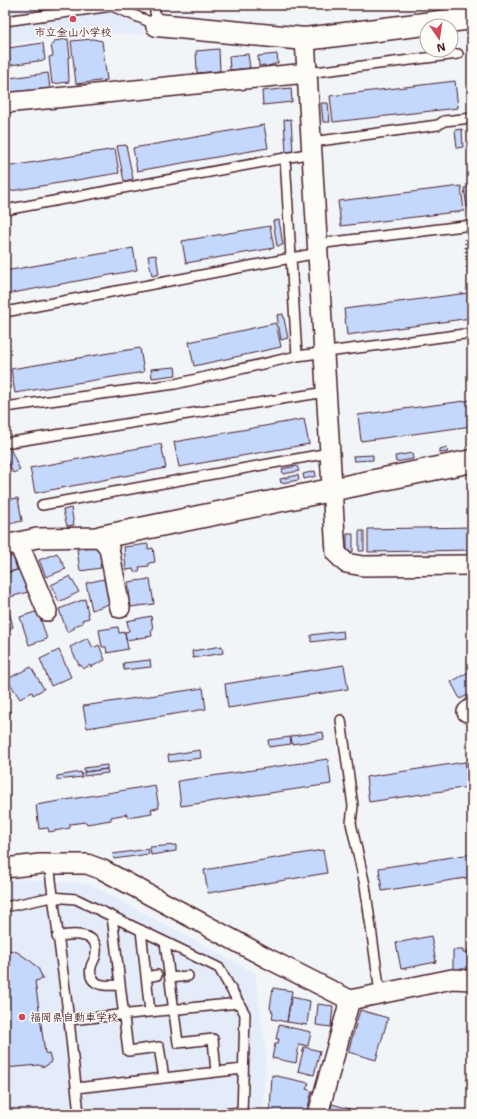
<svg xmlns="http://www.w3.org/2000/svg" width="477" height="1119" font-family="'Shantell Sans','Klee One',sans-serif">
  <rect width="100%" height="100%" fill="#f2f5f8"/>
  <filter id="ink" filterUnits="userSpaceOnUse"><feTurbulence type="fractalNoise" baseFrequency=".025" numOctaves="2"/><feDisplacementMap in="SourceGraphic" scale="8" xChannelSelector="R" yChannelSelector="G"/><feConvolveMatrix kernelMatrix="1 2 1 2 8 2 1 2 1" color-interpolation-filters="sRGB"/></filter>
  <g filter="url(#ink)">
    <!-- built -->
    <path fill="#e4ecf9" d="M5 5H140L144 35 87 32 5 45Z
      M23 879 90 884 255 973 266 1054 262 1114H5V881Z"/>
    <!-- building -->
    <path fill="#c4d7fc" stroke="#4a1f2b" d="M68 39 70 57H68L69 82 52 84 49 57 53 56 51 45 54 44V41Z
      M93 39 102 41 107 80 76 84 71 41Z
      M43 43 45 60 10 65 8 48Z
      M219 49 220 71 197 73 196 51Z
      M248 54 250 68 230 70 229 56Z
      M277 54 278 63 265 67V65L259 66 258 56Z
      M48 73 50 89 11 94 9 78Z
      M455 81 458 108 333 122 330 96Z
      M291 88 292 102 263 105 262 91Z
      M321 103H328L330 122H323Z
      M291 119 293 152H286L284 120Z
      M264 125 268 148 137 171 133 148Z
      M462 129 463 147 457 148 455 130Z
      M126 145 133 179 124 181 117 146Z
      M115 149 119 173 5 192V167Z
      M461 186 464 211 341 226 338 201Z
      M471 187 472 206 467 207 464 188Z
      M279 220 283 245 277 246 273 221Z
      M270 226 274 248 186 263 182 241Z
      M133 248 137 270 7 294 5 271Z
      M156 255 159 274 152 276 148 256Z
      M468 293 471 318 347 335 344 309Z
      M472 300V317H471L469 301Z
      M283 314 288 338 281 340 277 315Z
      M276 323 281 347 194 366 189 342Z
      M140 348 144 372 15 393 11 369Z
      M175 367 176 375 152 378 151 369Z
      M472 400V426L361 441 358 415Z
      M304 419 309 444 179 467 174 442Z
      M161 444 166 468 35 493 30 468Z
      M9 446 20 470 13 473 5 455V448Z
      M447 447 448 452 440 453V449Z
      M412 453 413 459 396 462 395 456Z
      M373 455V460L354 461 353 456Z
      M297 466 299 471 283 474 282 469Z
      M315 471 316 476 304 479 303 474Z
      M298 475 299 480 281 483 280 479Z
      M18 498 22 521 5 525V500Z
      M71 508 74 525 67 526 63 510Z
      M472 527V550L368 552V529Z
      M359 531H364V551H359Z
      M347 534H353V552H347Z
      M148 544V549L153 548 155 562 149 563V566L139 567 140 571 134 572 133 569 126 570 124 547Z
      M99 546 106 563 100 564 101 568 80 571 77 549Z
      M57 553 66 569 46 577 39 560Z
      M13 556 17 570 5 573V558Z
      M22 569 28 592 10 597 5 573Z
      M70 576 79 592 59 602 51 585Z
      M104 579 105 584 111 583 112 603 92 610 86 583Z
      M150 579 154 604 131 607 128 582Z
      M85 599 89 618 82 620 83 623 74 626 75 628 67 632 59 609Z
      M8 607 13 627 5 631V608Z
      M38 611 47 639 29 645 20 617Z
      M151 616 153 630H151L152 636 126 640 125 632 129 631 127 621Z
      M118 627 119 633 125 632 128 649 107 653 106 647H102L99 630Z
      M343 631 344 638 311 642V635Z
      M88 638 93 648 99 645 105 660 91 667 90 665 83 669 81 665H79L70 647Z
      M222 646 223 653 193 658 192 651Z
      M59 650 71 677 51 686 40 659Z
      M150 660 151 667 124 670 123 663Z
      M344 665 348 689 228 708 225 684Z
      M31 667 44 689 33 695 32 692 20 699 7 679Z
      M472 670V693L460 699 451 682Z
      M203 688 206 709 87 728 83 706Z
      M5 708 11 712 5 722Z
      M323 732 324 739 292 744 291 736Z
      M290 737 291 744 269 747 268 740Z
      M200 750 201 758 169 762 168 755Z
      M328 759 331 784 181 806 178 781Z
      M465 762 469 787 369 802 366 777Z
      M107 765V769L84 772V768Z
      M107 769 108 773 84 776V772Z
      M81 772 82 777 57 780V776Z
      M155 785 159 808 151 809 152 813 128 817 127 814 111 817V820L87 824 86 822 70 824V828L49 832 48 828 39 829 36 805Z
      M176 845V851L151 855 150 847Z
      M148 849 149 854 114 859 113 854Z
      M323 850 327 873 208 893 204 870Z
      M472 854V877L382 891 379 868Z
      M431 936 436 962 401 969 396 943Z
      M5 949 17 952 32 962 38 968 43 979 35 981 45 1053 49 1054 51 1060 50 1063 44 1067 39 1065 5 1068Z
      M468 949H472V975H468Z
      M453 950H463V953H468V976H453Z
      M273 988 292 991 287 1022 272 1019 273 1013 270 1008Z
      M291 997 310 1001 307 1025 287 1022Z
      M318 1004 333 1006 331 1027 316 1025Z
      M360 1010 388 1018 376 1060 348 1052Z
      M279 1025 311 1032 308 1046 299 1044 296 1063 272 1058 275 1044H278L279 1039H276Z
      M304 1047 320 1051 314 1075 298 1071Z
      M272 1075 309 1083 306 1089 312 1091 306 1114H276V1112L270 1111Z
      M332 1104 361 1112V1114H330Z"/>
    <g fill="none" stroke-linecap="round" stroke-linejoin="round">
      <defs>
        <path id="lane" d="M154 5 157 25
          M5 21 112 6 157 25
          M307 73 458 54
          M312 142 438 125 444 121 472 118
          M285 158 297 356
          M5 210 312 153
          M317 244 472 225
          M5 312 318 253
          M5 407 175 384 297 356 472 333
          M5 443 326 392
          M42 505 329 453
          M341 720 353 806 351 823 365 885 380 993
          M49 864 69 1020 79 1114
          M5 907 52 897 76 899 219 968 245 1014 242 1114
          M112 916 128 1051 159 1047 164 1078
          M141 930 150 1012
          M57 937C70 934 99 931 96 953 96 958 92 962 91 967 87 987 107 986 119 985
          M165 942 178 1043 213 1039 216 1072
          M146 977 157 975
          M170 978 188 976
          M69 1020 239 1003
          M76 1088 243 1069
          M221 1114 242 1112"/>
        <path id="street" d="M305 39 336 553 346 563 363 566 472 565
          M5 103 307 73
          M18 542 47 611
          M5 545 37 538 101 537 109 548 120 608
          M467 712 472 708
          M5 868 40 864H87L103 870 267 958 350 1000 452 979 472 980
          M318 1114 350 1000"/>
        <path id="secondary" d="M157 25 305 39 472 18
          M101 537 472 461"/>
      </defs>
      <!-- lane casing -->
      <use href="#lane" stroke="#4a1f2b" stroke-width="12"/>
      <!-- street casing -->
      <use href="#street" stroke="#4a1f2b" stroke-width="22"/>
      <!-- secondary casing -->
      <use href="#secondary" stroke="#4a1f2b" stroke-width="25"/>
      <!-- path -->
      <path stroke="#4a1f2b" stroke-width="2.5" stroke-dasharray="1 3" stroke-linecap="butt" d="M465 239 467 269 472 283"/>
      <!-- lane -->
      <use href="#lane" stroke="#fdfcf7" stroke-width="9"/>
      <!-- street -->
      <use href="#street" stroke="#fdfcf7" stroke-width="19"/>
      <!-- secondary -->
      <use href="#secondary" stroke="#fdfcf7" stroke-width="22"/>
    </g>
  </g>
  <!-- markers -->
  <g fill="#d1495b" stroke="#fdfcf7" stroke-width="1.5">
    <circle cx="73" cy="19" r="4"/>
    <circle cx="22" cy="1017" r="4"/>
  </g>
  <g text-anchor="middle" stroke-width="3" stroke-linejoin="round" paint-order="stroke">
    <!-- poi labels -->
    <g font-size="11" font-weight="bold" fill="#4a1f2b" stroke="#fdfcf7">
      <text x="73" y="36">市立金山小学校</text>
      <text x="30" y="1021" text-anchor="start">福岡県自動車学校</text>
    </g>
  </g>
  <!-- margin -->
  <rect width="477" height="1119" fill="none" stroke="#fdfcf7" stroke-width="20"/>
  <rect x="10" y="10" width="457" height="1099" fill="none" stroke="#4a1f2b" stroke-width="1.5" filter="url(#ink)"/>
  <!-- north arrow -->
  <g transform="translate(439 38) rotate(167)"><circle r="19" fill="#fdfcf7" stroke="#b5a4a5"/>
  <path d="M0-3L7 15L0 10L-7 15Z" fill="#d1495b"/>
  <text y="-6" font-size="11" font-weight="bold" text-anchor="middle" fill="#4a1f2b">N</text>
  </g>
</svg>
